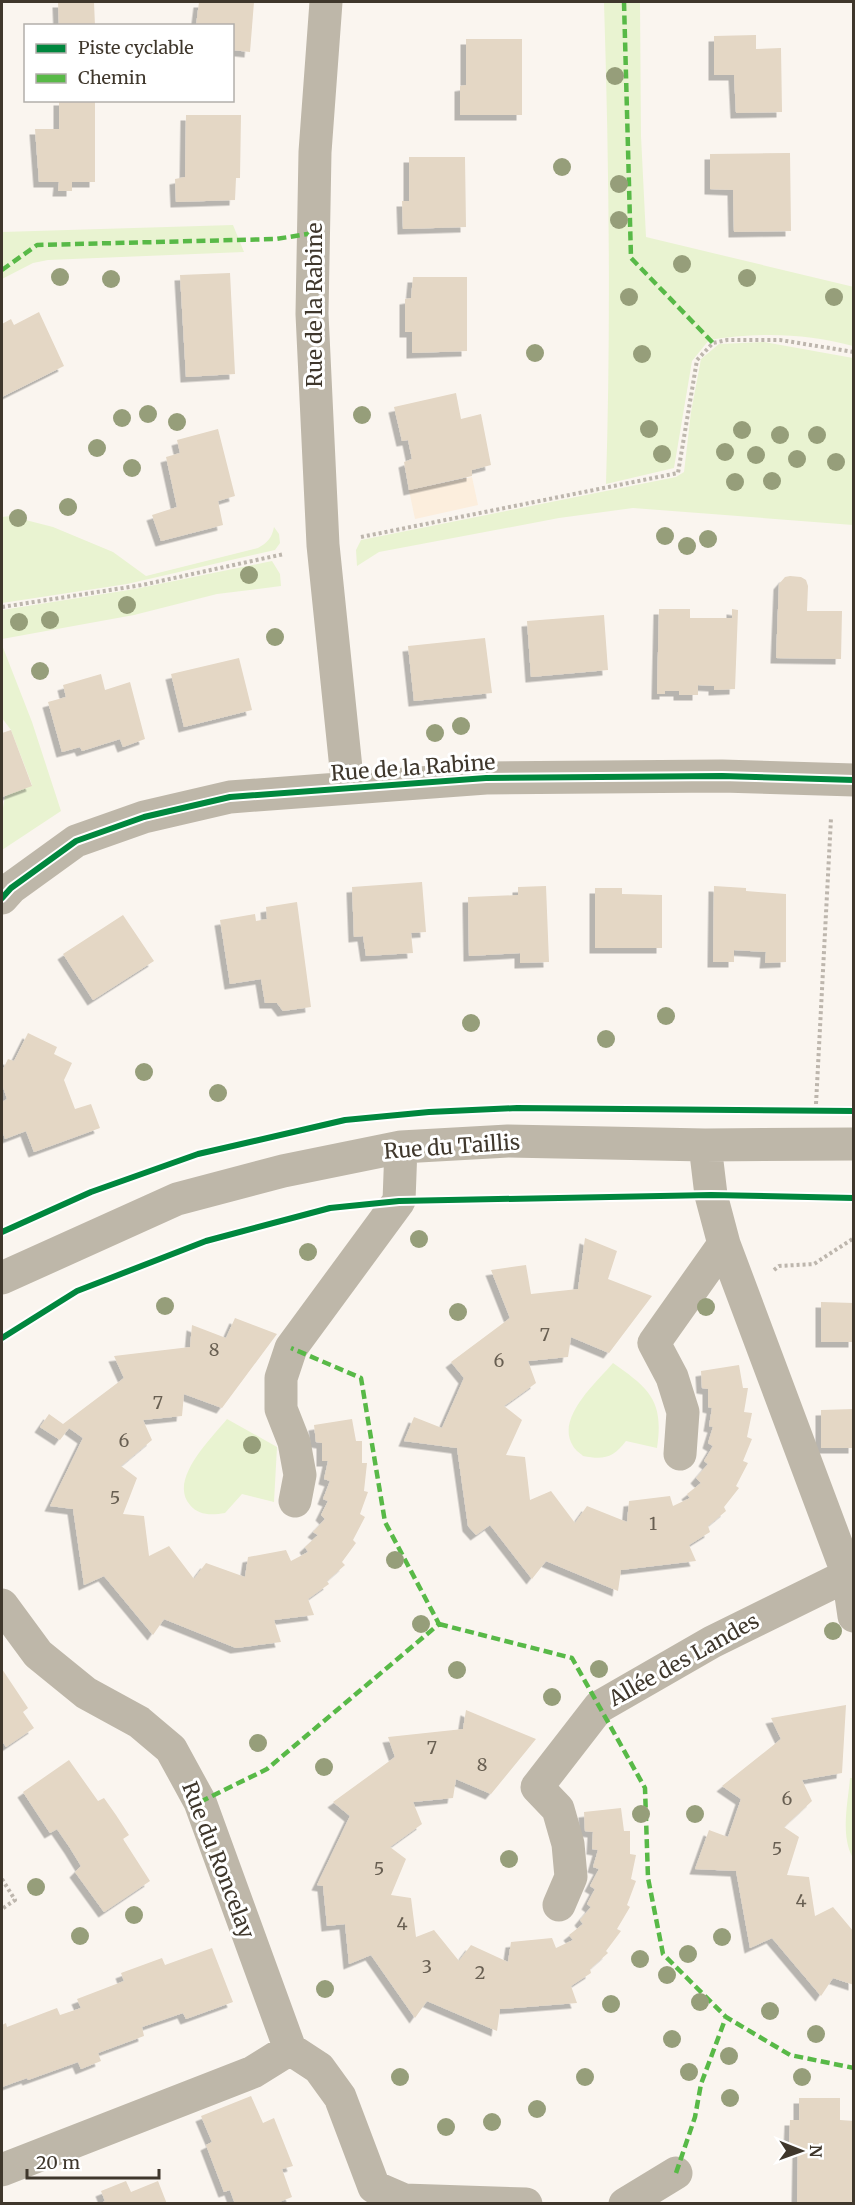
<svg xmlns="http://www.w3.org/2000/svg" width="855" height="2205" font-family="Merriweather,serif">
  <defs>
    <filter id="shadow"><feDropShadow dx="-5.5" dy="5.5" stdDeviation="0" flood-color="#0004"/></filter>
  </defs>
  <rect width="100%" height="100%" fill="#faf5ef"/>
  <!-- built -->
  <path fill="#fceedd" d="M472 477 478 505 415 519 409 490Z"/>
  <!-- green -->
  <path fill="#e9f3d1" d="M604 2H640L641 136 646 237 854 287 853 346C807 333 756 332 709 340L692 361 674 468 606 484C611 323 609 162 604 2Z
    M233 225 244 252 48 260 33 263 2 279V232Z
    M764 342 853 358V525L633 508 559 518 379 552 357 566 356 550 361 540 676 477 684 472 691 412 701 359 719 344Z
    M10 516 53 527 113 552 146 576 258 548C267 543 272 538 274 527L279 534 280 543 275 550 127 584 2 603V517Z
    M272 561 280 574 281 586 217 594 134 615 2 639V610L135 589Z
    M2 645 32 722 61 811 2 850V814L5 796 32 785 11 730 2 718Z
    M613 1363C650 1389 664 1401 657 1448L626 1441C613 1458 604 1460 583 1456 580 1453 575 1450 573 1446 555 1418 597 1382 613 1363Z
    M227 1419 277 1447 274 1502 242 1494 225 1513C212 1515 199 1516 190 1505 168 1480 211 1439 227 1419Z
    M850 1778H854L853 1858C840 1835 848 1803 850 1778Z"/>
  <!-- building -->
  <path fill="#e4d7c5" filter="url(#shadow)" d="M58 2H94L95 26H59Z
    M199 2H254L250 52 232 50V26H196Z
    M756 35V49L781 48 782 112 736 113 734 75H714V36Z
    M466 39H522V115H460V86L466 85Z
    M59 100H95V182H72V191H58L59 182H39L35 129H59Z
    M186 115H241L240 178H236L235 200 176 202 175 179 185 177Z
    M790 153 791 231 734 232 733 190 710 189V154Z
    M409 157H465L466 227 403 229 402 201H409Z
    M230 273 235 374 186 377 180 275Z
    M413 277H467V351L412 353V332H405V299L411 298Z
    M39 312 64 366 2 397V324L11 319 14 325Z
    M456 393 461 419 481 414 491 465 472 470V476L409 490 404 462 412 459 408 440 402 441 394 407Z
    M218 429 235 496 218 501 223 525 161 541 152 515 177 507 166 457 180 453 177 440Z
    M790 576 801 577 806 580 808 586 807 611H842L841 659 776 658 779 584 785 577Z
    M659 609H690V618H732V609L738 610 735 689 714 690V686L698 685V695H679V691H665V694H657Z
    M604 615 608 670 531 677 527 621Z
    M485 638 492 693 414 701 408 646Z
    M239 658 252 710 184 727 171 674Z
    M101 674 105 690 130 682 145 739 123 747 120 739 82 751 80 747 62 752 48 702 66 697 63 685Z
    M11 730 32 786 2 797V733Z
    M422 882 426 932 411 933 413 953 366 956 363 936 354 937 352 887Z
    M546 886 549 962 520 963V953L469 956 468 897 518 895V887Z
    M714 886 746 888V891L786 894V962L765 963 766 952 734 950V962H713Z
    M595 888H622V894L662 895V948H595Z
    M297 902 311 1007 283 1011 277 1003H265L261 979 230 984 220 920 255 914 256 921 267 919 266 907Z
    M123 915 154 961 93 1000 63 954Z
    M28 1033 57 1047 54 1054 72 1063 64 1080 75 1109 91 1104 100 1128 34 1152 26 1131 5 1139 2 1130V1102L7 1099 2 1084V1071L8 1059 14 1061Z
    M585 1238 617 1251 608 1279 652 1296 609 1353 571 1337 568 1357 528 1361 536 1383 504 1406 522 1420 506 1455 525 1457 530 1500 551 1491 575 1523 587 1506 627 1522 629 1501 670 1496 673 1506 690 1498 687 1494 701 1483 696 1478 708 1464 704 1461 713 1446 708 1443 713 1427 709 1426 712 1408 708 1407V1389L702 1388 701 1371 739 1365 743 1388H748L744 1412 752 1413 747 1437 752 1439 743 1461 748 1463 736 1486 739 1488 724 1507 726 1511 708 1526 710 1532 689 1545 696 1561 621 1570 618 1591 546 1561 532 1579 490 1525 476 1535 468 1526 457 1448 404 1441 414 1417 442 1428 464 1378 451 1362 510 1318 491 1270 526 1265 531 1294 578 1289Z
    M821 1302 854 1303V1342H821Z
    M235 1318 277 1334 222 1408 184 1394 182 1416 143 1420 152 1440 121 1466 137 1478 123 1514 144 1516 149 1556 169 1546 194 1579 206 1563 245 1577 248 1557 286 1550 291 1561 308 1552 305 1547 318 1535 313 1532 325 1519 321 1515 328 1501 323 1499 330 1481 324 1479 328 1461H322V1443L316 1442 314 1425 352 1419 356 1441H362V1463H367L364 1491 368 1492 360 1514 365 1517 353 1540 356 1543 342 1562 345 1565 327 1581 329 1584 308 1599 314 1615 274 1620 281 1642 236 1648 164 1619 153 1635 104 1576 84 1585 73 1509 50 1506 83 1438 69 1428 60 1440 40 1427 49 1414 63 1424 124 1378 114 1356 190 1347 192 1325 226 1338Z
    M854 1409V1448H821V1410Z
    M2 1669 28 1708 23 1712 34 1728 6 1747 2 1741Z
    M846 1705 842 1773 802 1780 812 1801 784 1827 799 1837 787 1875 809 1877 815 1916 833 1907 854 1932V1985L833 1978 821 1996 772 1938 750 1948 736 1871 695 1869 709 1830 728 1837 741 1799 722 1786 781 1739 771 1718Z
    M466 1710 536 1739 491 1794 456 1779 453 1798 413 1802 422 1824 390 1847 406 1859 391 1895 411 1898 416 1937 434 1930 459 1961 471 1945 508 1962 511 1942 552 1938 556 1948 573 1940 569 1935 583 1924 580 1920 591 1907 587 1904 595 1889 590 1886 599 1869 593 1867 598 1850 592 1849 593 1832 585 1831 584 1812 621 1808 624 1831H630V1854L636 1855 631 1879 636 1881 627 1905 630 1907 617 1929 621 1931 606 1951 608 1953 590 1969 591 1973 571 1986 577 2003 500 2009 497 2031 427 2001 415 2018 371 1955 349 1964 345 1924 327 1926 323 1886 317 1885 350 1816 333 1802 395 1757 388 1737 463 1729Z
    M69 1760 98 1801 104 1798 116 1815 129 1835 123 1839 150 1881 104 1912 75 1872 81 1866 70 1848 57 1829 50 1833 23 1792Z
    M212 1948 233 2002 186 2019 183 2013 142 2027 144 2036 98 2053 101 2061 81 2069 78 2062 28 2080 27 2078 2 2087V2025L6 2023 7 2027 57 2008 60 2015 81 2008 77 1999 124 1981 121 1973 162 1958 165 1965Z
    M251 2096 263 2123 274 2118 293 2166 282 2169 292 2197 274 2204H235L230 2190 224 2192 206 2145 212 2142 201 2116Z
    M799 2098H840V2120L854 2121V2204H797L798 2146 789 2145 790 2120H799Z
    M126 2181 131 2192 158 2181 167 2204H100L105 2201 101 2191Z"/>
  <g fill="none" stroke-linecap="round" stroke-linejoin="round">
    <!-- path -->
    <path stroke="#bdb6ad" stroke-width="4" stroke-dasharray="3 3" stroke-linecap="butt" d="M361 537 678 473 697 360 713 343 727 340H780L854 352
      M2 607 142 585 284 554
      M816 1104 831 818
      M774 1270 779 1266 814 1264 854 1238
      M2 1879 15 1900 2 1909"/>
    <!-- minor -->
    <path stroke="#beb7a9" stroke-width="33" d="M326 2 315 152 312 314 323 545 348 788
      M2 898 11 888 76 841 144 817 230 797 486 778 722 776 854 780
      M705 1145 711 1195 724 1244 848 1575 854 1616
      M2 1278 177 1199 283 1171 401 1147 508 1141 705 1145 854 1144
      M680 1454 683 1412 672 1377 654 1343 724 1244
      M295 1501 300 1475 294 1442 281 1409V1378L291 1348 399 1201 401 1147
      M2 1605 38 1654 86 1693 139 1722 171 1749 200 1802 290 2049 319 2068 340 2097 374 2187 404 2200 526 2204
      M559 1905 571 1877 568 1844 558 1809 537 1787 599 1707 712 1642 848 1575
      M2 2170 253 2072 290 2049
      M625 2204 676 2173"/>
    <!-- quiet -->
    <path stroke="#58b947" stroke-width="4.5" stroke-dasharray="9 4.5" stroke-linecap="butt" d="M624 2 631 258 713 343
      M2 270 37 245 276 239 314 233
      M439 1624 572 1658 645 1788 648 1878 663 1954 726 2017
      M200 1802 267 1769 439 1624 385 1522 361 1378 291 1348
      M676 2173 695 2117 701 2084 726 2017 790 2055 854 2068"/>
    <defs>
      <path id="cycleway" d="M2 898 11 888 76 841 144 817 230 797 486 778 722 776 854 780
        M2 1232 91 1192 198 1154 345 1120 429 1112 517 1108 854 1111
        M2 1338 77 1291 206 1241 330 1208 399 1201 711 1195 854 1198"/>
    </defs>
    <!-- cycleway casing -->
    <use href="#cycleway" stroke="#fff" stroke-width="10"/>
    <!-- cycleway -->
    <use href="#cycleway" stroke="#00873e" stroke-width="6"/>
  </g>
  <!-- trees -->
  <g fill="#969e7a">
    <circle cx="615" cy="76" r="9"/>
    <circle cx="562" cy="167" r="9"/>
    <circle cx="619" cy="184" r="9"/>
    <circle cx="619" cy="220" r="9"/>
    <circle cx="682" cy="264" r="9"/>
    <circle cx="60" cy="277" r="9"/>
    <circle cx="747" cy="278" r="9"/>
    <circle cx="111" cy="279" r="9"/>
    <circle cx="629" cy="297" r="9"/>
    <circle cx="834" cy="297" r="9"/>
    <circle cx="535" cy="353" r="9"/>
    <circle cx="642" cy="354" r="9"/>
    <circle cx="148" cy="414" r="9"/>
    <circle cx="362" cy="415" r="9"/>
    <circle cx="122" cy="418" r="9"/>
    <circle cx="177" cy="422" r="9"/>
    <circle cx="649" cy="429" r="9"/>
    <circle cx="742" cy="430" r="9"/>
    <circle cx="780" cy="435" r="9"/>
    <circle cx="817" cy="435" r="9"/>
    <circle cx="97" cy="448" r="9"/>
    <circle cx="725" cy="452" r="9"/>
    <circle cx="662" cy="454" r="9"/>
    <circle cx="756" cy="455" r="9"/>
    <circle cx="797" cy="459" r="9"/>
    <circle cx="836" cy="462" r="9"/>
    <circle cx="132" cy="468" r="9"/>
    <circle cx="772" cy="481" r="9"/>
    <circle cx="735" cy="482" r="9"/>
    <circle cx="68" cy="507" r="9"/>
    <circle cx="18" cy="518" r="9"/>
    <circle cx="665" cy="536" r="9"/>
    <circle cx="708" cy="539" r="9"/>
    <circle cx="687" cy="546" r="9"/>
    <circle cx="249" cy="575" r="9"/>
    <circle cx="127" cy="605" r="9"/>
    <circle cx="50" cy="620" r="9"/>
    <circle cx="19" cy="622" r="9"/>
    <circle cx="275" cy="637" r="9"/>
    <circle cx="40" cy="671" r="9"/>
    <circle cx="461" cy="726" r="9"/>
    <circle cx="435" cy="733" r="9"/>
    <circle cx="666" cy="1016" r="9"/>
    <circle cx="471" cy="1023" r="9"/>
    <circle cx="606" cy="1039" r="9"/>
    <circle cx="144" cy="1072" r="9"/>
    <circle cx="218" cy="1093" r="9"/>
    <circle cx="419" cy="1239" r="9"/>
    <circle cx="308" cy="1252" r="9"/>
    <circle cx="165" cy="1306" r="9"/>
    <circle cx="706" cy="1307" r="9"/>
    <circle cx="458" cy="1312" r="9"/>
    <circle cx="252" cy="1445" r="9"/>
    <circle cx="395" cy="1560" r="9"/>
    <circle cx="421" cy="1624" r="9"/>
    <circle cx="833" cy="1631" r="9"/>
    <circle cx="599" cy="1669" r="9"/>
    <circle cx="457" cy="1670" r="9"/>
    <circle cx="552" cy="1697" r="9"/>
    <circle cx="258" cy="1743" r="9"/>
    <circle cx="324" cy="1767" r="9"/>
    <circle cx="641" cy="1814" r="9"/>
    <circle cx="695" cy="1814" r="9"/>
    <circle cx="509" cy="1859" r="9"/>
    <circle cx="36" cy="1887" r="9"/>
    <circle cx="134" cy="1915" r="9"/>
    <circle cx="80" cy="1936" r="9"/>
    <circle cx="722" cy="1937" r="9"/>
    <circle cx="688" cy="1954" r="9"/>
    <circle cx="640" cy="1959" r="9"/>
    <circle cx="667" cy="1975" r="9"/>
    <circle cx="325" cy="1989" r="9"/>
    <circle cx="700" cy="2002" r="9"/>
    <circle cx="611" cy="2004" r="9"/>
    <circle cx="770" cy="2011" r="9"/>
    <circle cx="816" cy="2034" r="9"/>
    <circle cx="672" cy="2039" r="9"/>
    <circle cx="729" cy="2056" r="9"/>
    <circle cx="689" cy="2072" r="9"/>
    <circle cx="400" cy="2077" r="9"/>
    <circle cx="585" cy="2077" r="9"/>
    <circle cx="802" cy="2077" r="9"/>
    <circle cx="730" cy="2098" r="9"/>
    <circle cx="537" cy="2109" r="9"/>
    <circle cx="492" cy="2122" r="9"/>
    <circle cx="446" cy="2127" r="9"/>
  </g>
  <g text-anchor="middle" stroke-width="6" stroke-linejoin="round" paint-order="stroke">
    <!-- number labels -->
    <g font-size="18" fill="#685f52">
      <text x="545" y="1341">7</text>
      <text x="214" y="1356">8</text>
      <text x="499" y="1367">6</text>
      <text x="158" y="1409">7</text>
      <text x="124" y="1447">6</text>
      <text x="115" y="1504">5</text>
      <text x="653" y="1530">1</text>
      <text x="432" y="1754">7</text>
      <text x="482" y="1771">8</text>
      <text x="787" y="1805">6</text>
      <text x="777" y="1855">5</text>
      <text x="379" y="1875">5</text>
      <text x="801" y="1907">4</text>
      <text x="402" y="1930">4</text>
      <text x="427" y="1973">3</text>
      <text x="480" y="1979">2</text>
    </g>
    <!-- street labels -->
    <g font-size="21" fill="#3f372c" stroke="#fff">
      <text transform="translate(315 305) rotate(-90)" y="7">Rue de la Rabine</text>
      <text transform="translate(413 768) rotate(-4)" y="7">Rue de la Rabine</text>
      <text transform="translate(452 1147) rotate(-4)" y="7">Rue du Taillis</text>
      <text transform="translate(684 1660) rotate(-29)" y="7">Allée des Landes</text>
      <text transform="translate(218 1860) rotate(69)" y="7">Rue du Roncelay</text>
    </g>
  </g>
  <!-- border -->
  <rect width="855" height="2205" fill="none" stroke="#3f372c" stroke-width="6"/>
  <!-- legend -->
  <rect x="24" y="24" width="210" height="78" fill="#ffffff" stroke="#b2afab" stroke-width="1.5"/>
  <rect x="36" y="44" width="30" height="9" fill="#00873e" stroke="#b2afab" stroke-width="1.5"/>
  <text x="78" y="54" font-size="18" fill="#3f372c">Piste cyclable</text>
  <rect x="36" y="74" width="30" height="9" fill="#58b947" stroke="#b2afab" stroke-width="1.5"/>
  <text x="78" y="84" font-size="18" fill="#3f372c">Chemin</text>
  <!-- north arrow -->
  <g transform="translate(801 2151) rotate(91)" stroke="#ffffff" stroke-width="4.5" paint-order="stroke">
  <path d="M0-4.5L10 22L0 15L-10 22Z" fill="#3f372c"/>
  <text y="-9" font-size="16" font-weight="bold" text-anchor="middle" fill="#3f372c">N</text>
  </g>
  <!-- scale -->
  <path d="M27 2169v9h132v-9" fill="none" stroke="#3f372c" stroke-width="3"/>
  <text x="36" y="2169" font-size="18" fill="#3f372c" stroke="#ffffff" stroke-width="4.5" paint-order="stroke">20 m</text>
</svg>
